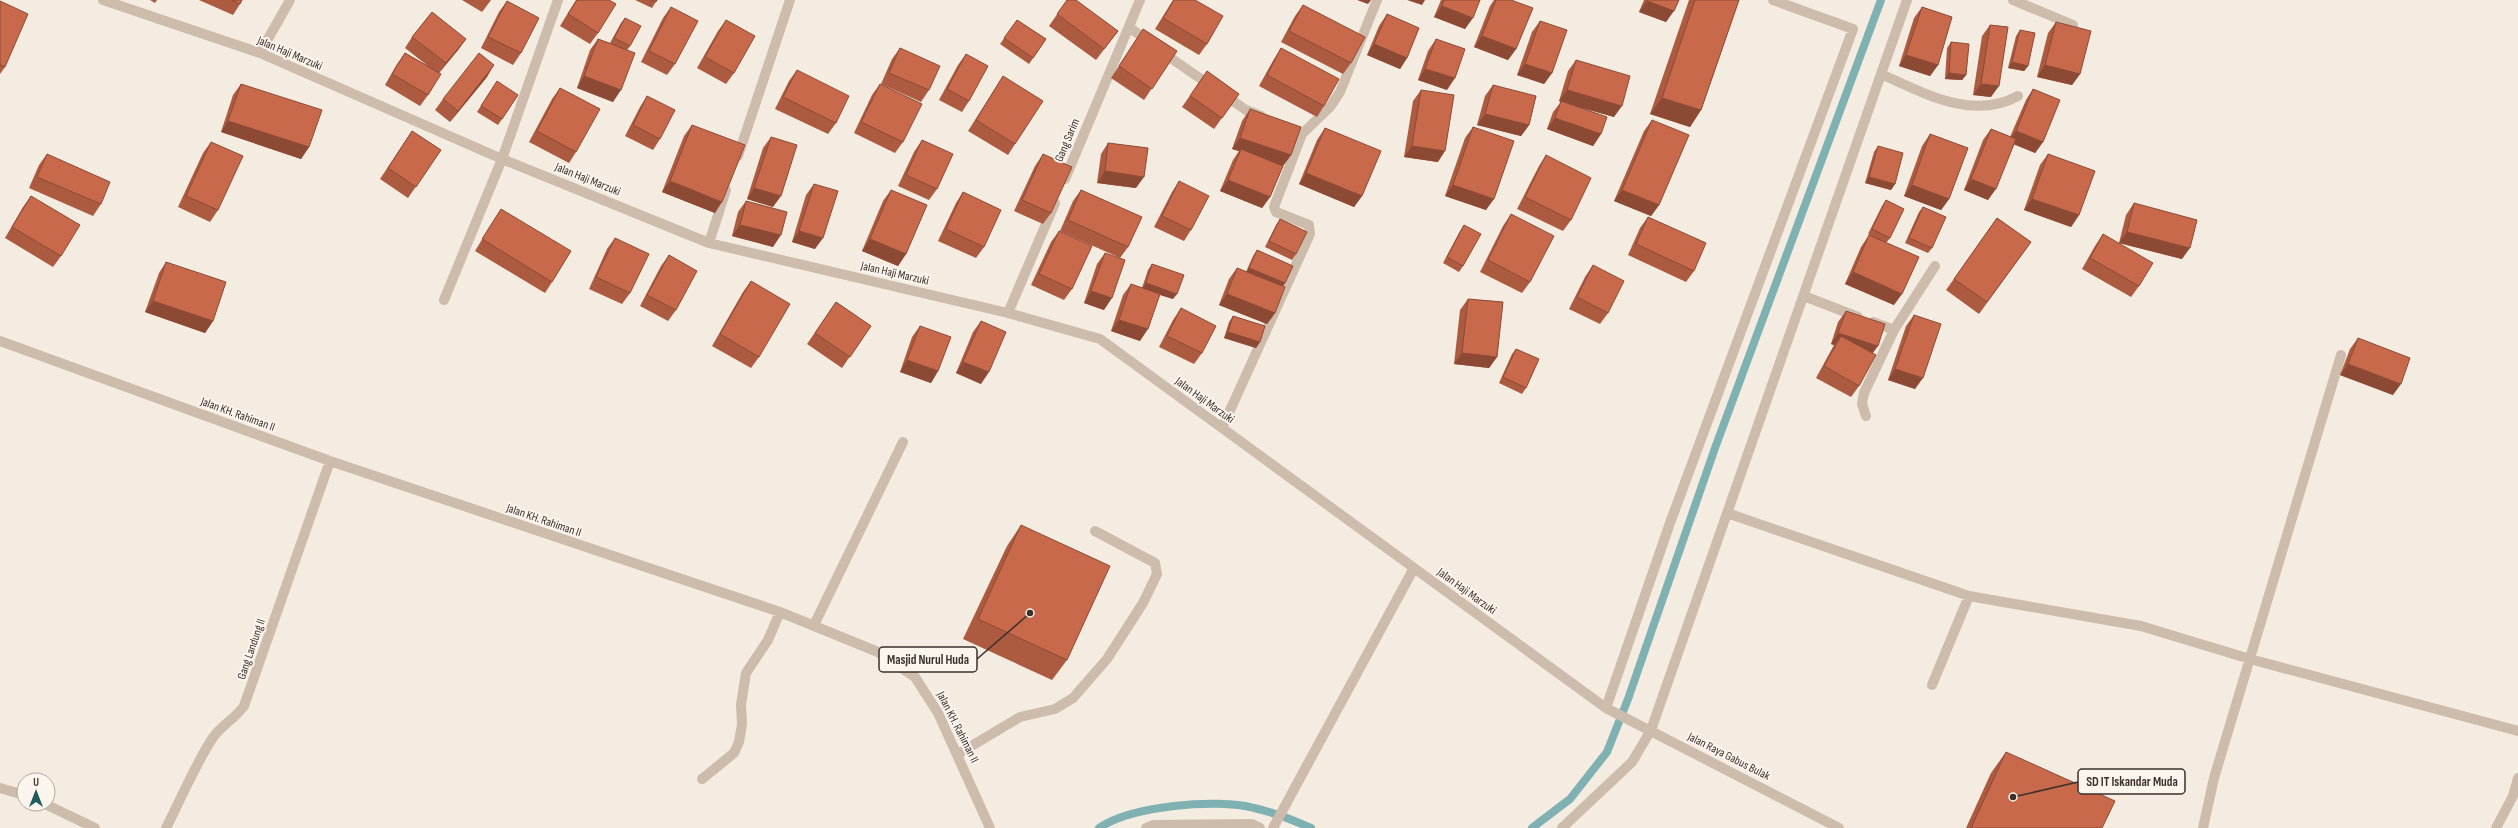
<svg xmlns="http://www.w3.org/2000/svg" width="2518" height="828" font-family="'Sofia Sans Condensed',sans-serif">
  <rect width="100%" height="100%" fill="#f4ebe1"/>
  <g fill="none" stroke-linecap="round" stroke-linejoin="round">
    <!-- stream -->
    <path stroke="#7fb0b2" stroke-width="8" d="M1099 828C1131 806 1216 798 1254 808 1273 812 1293 820 1311 828
      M1532 828 1570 799 1607 752 1628 699 1715 448 1881 0"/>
    <!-- minor -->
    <path stroke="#cdbbac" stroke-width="10" d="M103 0 260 53 502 159 709 243 1008 313 1100 339 1606 708 1839 828
      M2013 0 2073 25
      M1129 27 1149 42
      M1162 52 1246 110 1261 116
      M260 53 290 0
      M1881 74C1924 93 1972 121 2018 96
      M1302 134 1330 107 1340 92 1377 0
      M738 156 790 0
      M1065 179 1140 0
      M709 243 726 190
      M1804 296 1858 317
      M444 300 502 159 558 0
      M1008 313 1055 203
      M1873 322 1894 330 1935 266
      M0 341 330 461 780 612 878 652 915 677 938 713 990 828
      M1866 416 1862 404 1864 393 1894 330
      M1222 428 1310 234 1309 225 1276 212 1274 207 1302 134 1286 128
      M1727 513 1969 596 2141 626 2250 659 2518 731
      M814 625 903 442
      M1932 685 1969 596
      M1606 708 1670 523 1853 29 1773 0
      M958 754 1020 717 1055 709 1073 698 1107 659 1143 603 1157 574 1155 563 1095 531
      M702 779 734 753 739 742 742 724 741 705 746 673 768 640 780 612
      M166 828C181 799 194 767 212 739 221 725 235 719 244 706L330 461
      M1146 828 1153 825 1252 824 1260 828
      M1273 828 1414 568
      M1562 828 1632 762 1651 730 1907 0
      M2203 828 2214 778 2341 355
      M2496 828 2513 796 2518 778"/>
    <!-- tertiary -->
    <path stroke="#cdbbac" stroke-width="10" d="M0 788 24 795
      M45 804 95 828"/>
  </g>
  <!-- wall -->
  <path fill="#ac5a40" d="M150 0H157L155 3Z
    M199 0H242L240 4 233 15Z
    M462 0H491L482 12Z
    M576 0H609L598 33 590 44 560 26Z
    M635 0H657L652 8Z
    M1067 0 1118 31 1096 60 1049 26Z
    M1173 0H1195L1207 44 1199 55 1155 29Z
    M1441 0H1480L1465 29 1434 17Z
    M1494 0H1511L1516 49 1508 60 1474 47 1490 6Z
    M1644 0H1679L1666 22 1639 12Z
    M1689 0H1739L1701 110 1690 127 1650 114Z
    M0 1 5 67 0 74Z
    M507 1 521 53 513 65 481 48 499 12Z
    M1303 5 1351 63 1343 74 1281 42 1295 16Z
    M671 7 675 64 667 75 641 62 663 18Z
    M1922 7 1938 65 1930 76 1899 66 1914 18Z
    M1387 14 1407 58 1400 69 1367 55 1379 26Z
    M625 18 630 46 627 50 613 102 577 88 590 50 598 39 610 43 621 23Z
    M726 20 734 73 726 84 697 68 718 31Z
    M1017 20 1046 39 1029 64 1000 44Z
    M1540 21 1552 73 1544 84 1517 75 1532 32Z
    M2056 22 2080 74 2072 85 2037 77 2048 33Z
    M1990 25 1991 97 1973 95 1982 36Z
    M1143 29 1177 51 1144 100 1111 78Z
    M2020 30 2028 66 2024 71 2008 68 2016 36Z
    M412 37 466 39 458 50 439 73 428 95 420 106 385 85 397 64 405 53 428 66 405 48Z
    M1436 39 1447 90 1418 80 1428 51Z
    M1951 42 1966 75 1962 80 1945 79 1947 48Z
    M900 48 929 90 921 102 881 84 892 59Z
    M1281 48 1324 106 1317 117 1259 86 1274 59Z
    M966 54 969 101 962 112 939 100 958 65Z
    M1576 60 1614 117 1571 105 1601 134 1593 146 1547 129 1553 112 1561 102 1559 101 1568 71Z
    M797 70 836 123 828 134 775 109 789 81Z
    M1207 71 1239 94 1214 129 1182 107Z
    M1003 76 1015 144 1008 155 968 131Z
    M487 77 450 122 435 110 443 99Z
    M241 84 309 147 301 159 221 132 233 95Z
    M880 84 903 142 895 153 854 133 872 95Z
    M1493 85 1529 125 1521 136 1477 125 1485 96Z
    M493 87 518 95 498 125 477 112Z
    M560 88 576 152 569 163 529 142 552 99Z
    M2033 89 2043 142 2035 153 2014 144 1988 200 1964 190 1983 140 1991 129 2010 137 2026 100Z
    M1421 90 1438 162 1404 157 1413 101Z
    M647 96 660 139 653 150 625 136 640 107Z
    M1250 109 1291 155 1283 166 1270 197 1262 208 1220 191 1233 160 1239 151 1232 149 1242 121Z
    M1652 120 1659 205 1651 216 1614 201 1644 131Z
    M692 125 715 213 662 192 684 136Z
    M1473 127 1486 210 1445 196 1465 138Z
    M1325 128 1362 196 1354 207 1299 184 1317 140Z
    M412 131 441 150 408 198 380 179Z
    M1930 134 1949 199 1941 210 1904 196 1922 146Z
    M771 137 773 207 747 199 763 148Z
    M922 140 937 189 929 200 898 186 914 152Z
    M211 142 218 210 210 222 178 207 203 153Z
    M1108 143 1136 188 1097 183 1101 154Z
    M1878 146 1895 184 1891 190 1865 183 1874 152Z
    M47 154 101 204 93 216 29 188 39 165Z
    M1043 154 1051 213 1043 224 1014 211 1035 166Z
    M2048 154 2079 215 2071 227 2024 210 2040 165Z
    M1546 155 1571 220 1563 231 1517 209 1539 166Z
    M1179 181 1191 230 1184 241 1154 227 1172 192Z
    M814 184 815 249 792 242 806 195Z
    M891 190 906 254 898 266 862 251 883 201Z
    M1081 190 1128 247 1120 258 1060 231 1073 201Z
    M963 192 984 247 976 258 938 241 956 203Z
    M31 196 61 256 53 267 5 238 23 207Z
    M1886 200 1890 238 1886 243 1894 305 1845 284 1861 247 1869 235 1874 237 1868 234 1882 206Z
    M746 201 773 247 732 236 738 212Z
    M2134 203 2182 259 2119 243 2126 215Z
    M1923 207 1932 248 1928 253 1905 243 1919 212Z
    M501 209 552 282 545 293 475 251 494 220Z
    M1511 214 1530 282 1522 293 1480 272 1503 226Z
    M1648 217 1694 271 1686 282 1628 255 1640 228Z
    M1997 218 2031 242 1979 314 1946 290Z
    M1280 219 1296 254 1292 260 1265 247 1276 225Z
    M1464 225 1463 266 1459 272 1443 263 1460 231Z
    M1059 231 1072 289 1064 300 1031 285 1051 242Z
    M2103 234 2139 286 2131 297 2082 269 2095 246Z
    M615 238 630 293 622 304 589 289 607 249Z
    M1257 250 1285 283 1283 286 1275 313 1267 324 1219 305 1229 279 1237 268 1246 272 1253 256Z
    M1105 253 1104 310 1084 303 1097 264Z
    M669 255 676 310 668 321 640 306 661 266Z
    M166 262 213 321 205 333 145 312 159 273Z
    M1152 264 1173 299 1160 295 1140 341 1111 331 1123 295 1131 284 1142 288 1148 270Z
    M1593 265 1608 313 1600 324 1569 309 1585 277Z
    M751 281 759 357 751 368 712 346 743 292Z
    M1468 299 1497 357 1489 368 1454 364 1460 310Z
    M836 302 871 326 842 368 807 344Z
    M1181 308 1202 353 1194 364 1159 347 1173 320Z
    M1846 311 1873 353 1859 386 1851 397 1816 378 1834 345 1831 344 1838 322Z
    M1914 315 1915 389 1888 380 1906 326Z
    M1233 316 1260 342 1256 348 1224 338 1229 322Z
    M981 321V384L956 373 973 332Z
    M920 326 938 371 931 383 900 372 912 337Z
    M2358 338 2393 395 2340 375 2350 349Z
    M1516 349 1526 388 1522 394 1499 383 1512 354Z
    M1021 525 1067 660 1052 680 963 639 1007 546Z
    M2006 752 2102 828H1966L1991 773Z"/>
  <!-- shaded-wall -->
  <path fill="#8c4a34" d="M1357 0H1371L1368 4Z
    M1407 0H1425L1422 5Z
    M1647 1 1674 11 1666 22 1639 12Z
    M1442 6 1473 18 1465 29 1434 17Z
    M1482 36 1516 49 1508 60 1474 47Z
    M466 39 458 50 438 74 446 63Z
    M1374 44 1407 58 1400 69 1367 55Z
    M1906 55 1938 65 1930 76 1899 66Z
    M2012 62 2028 66 2024 71 2008 68Z
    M1525 64 1552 73 1544 84 1517 75Z
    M494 65 487 77 450 122 458 111Z
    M2045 65 2080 74 2072 85 2037 77Z
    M1425 69 1455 78 1447 90 1418 80Z
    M1949 73 1966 75 1962 80 1945 79Z
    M584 76 621 90 613 102 577 88Z
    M1981 84 1999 86 1991 97 1973 95Z
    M1567 90 1622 106 1614 117 1559 101Z
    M1662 98 1701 110 1690 127 1650 114Z
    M1485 114 1529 125 1521 136 1477 125Z
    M1555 118 1601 134 1593 146 1547 129Z
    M228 121 309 147 301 159 221 132Z
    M2016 131 2043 142 2035 153 2008 142Z
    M1240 138 1291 155 1283 166 1240 151 1241 149 1239 151 1232 149Z
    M1412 146 1445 151 1438 162 1404 157Z
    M1105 171 1144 177 1136 188 1097 183Z
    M1306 173 1362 196 1354 207 1299 184Z
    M1869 177 1895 184 1891 190 1865 183Z
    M1971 179 1996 189 1988 200 1964 190Z
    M1228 180 1270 197 1262 208 1220 191Z
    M670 181 722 202 715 213 662 192Z
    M1453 185 1494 199 1486 210 1445 196Z
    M1912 185 1949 199 1941 210 1904 196Z
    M754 188 781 196 773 207 747 199Z
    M1622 190 1659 205 1651 216 1614 201Z
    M2032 199 2079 215 2071 227 2024 210Z
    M740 225 781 235 773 247 732 236Z
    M799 231 823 238 815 249 792 242Z
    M2127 232 2190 248 2182 259 2119 243Z
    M870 239 906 254 898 266 862 251Z
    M1249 268 1285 283 1281 289 1245 274Z
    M1853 272 1902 294 1894 305 1845 284Z
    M1146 283 1177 294 1173 299 1142 289Z
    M1091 291 1112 298 1104 310 1084 303Z
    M1227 294 1275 313 1267 324 1219 305Z
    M153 301 213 321 205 333 145 312Z
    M1119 320 1148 329 1140 341 1111 331Z
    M1228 332 1260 342 1256 348 1224 338Z
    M1838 333 1878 346 1870 357 1841 336 1834 345 1831 344Z
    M1462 353 1497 357 1489 368 1454 364Z
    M907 360 938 371 931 383 900 372Z
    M963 362 989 372 981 384 956 373Z
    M2348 364 2401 384 2393 395 2340 375Z
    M1895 369 1923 378 1915 389 1888 380Z"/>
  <!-- building -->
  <path fill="#c8694b" stroke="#8c4a34" d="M232 0H242L240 4Z
    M577 0H609L616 4 598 33 568 14Z
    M651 0H657L656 2Z
    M1067 0H1076L1118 31 1104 49 1057 14Z
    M1174 0H1195L1223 16 1207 44 1163 18Z
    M1444 0H1480L1473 18 1442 6Z
    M1496 0H1511L1533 8 1516 49 1482 36Z
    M1647 0H1679L1674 11 1647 1Z
    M1695 0H1739L1701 110 1662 98Z
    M0 1 28 14 5 67 0 65Z
    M507 1 539 18 521 53 488 37Z
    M1303 5 1365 37 1351 63 1289 31Z
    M671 7 698 21 675 64 649 51Z
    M1922 7 1952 17 1938 65 1906 55Z
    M432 12 466 39 446 63 412 37Z
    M1387 14 1419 28 1407 58 1374 44Z
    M625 18 641 26 630 46 614 38Z
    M726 20 755 36 734 73 705 57Z
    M1017 20 1046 39 1033 58 1004 38Z
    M1540 21 1567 30 1552 73 1525 64Z
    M2056 22 2091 31 2080 74 2045 65Z
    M1990 25 2008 27 1999 86 1981 84Z
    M1143 29 1177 51 1152 89 1119 66Z
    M2020 30 2035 33 2028 66 2012 62Z
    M598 39 635 53 621 90 584 76Z
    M1436 39 1465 49 1455 78 1425 69Z
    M1951 42 1969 44 1966 75 1949 73Z
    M900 48 940 66 929 90 889 73Z
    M1281 48 1339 79 1324 106 1267 75Z
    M405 53 441 74 428 95 392 74Z
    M479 53 494 65 458 111 443 99Z
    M966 54 988 66 969 101 947 89Z
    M1576 60 1630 76 1622 106 1567 90Z
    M797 70 849 96 836 123 783 97Z
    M1207 71 1239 94 1222 118 1190 96Z
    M1003 76 1043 101 1015 144 976 120Z
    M497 81 518 95 502 119 481 106Z
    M241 84 322 110 309 147 228 121Z
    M880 84 922 104 903 142 861 122Z
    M1493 85 1536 96 1529 125 1485 114Z
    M560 88 600 109 576 152 537 131Z
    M2033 89 2060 100 2043 142 2016 131Z
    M1421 90 1454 95 1445 151 1412 146Z
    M647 96 675 110 660 139 633 125Z
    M1561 101 1607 117 1601 134 1555 118Z
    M1250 109 1301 127 1291 155 1240 138Z
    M1652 120 1689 135 1659 205 1622 190Z
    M692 125 745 145 722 202 670 181Z
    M1473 127 1514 141 1494 199 1453 185Z
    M1325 128 1381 151 1362 196 1306 173Z
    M1991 129 2016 139 1996 189 1971 179Z
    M412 131 441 150 416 187 388 168Z
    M1930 134 1968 148 1949 199 1912 185Z
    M771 137 797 145 781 196 754 188Z
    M922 140 953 154 937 189 906 175Z
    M211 142 243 156 218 210 186 196Z
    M1108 143 1148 148 1144 177 1105 171Z
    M1878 146 1903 153 1895 184 1869 177Z
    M1241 149 1283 166 1270 197 1228 180Z
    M47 154 110 182 101 204 37 177Z
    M1043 154 1072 167 1051 213 1022 200Z
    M2048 154 2095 171 2079 215 2032 199Z
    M1546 155 1591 178 1571 220 1525 197Z
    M1179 181 1209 196 1191 230 1162 216Z
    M814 184 838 191 823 238 799 231Z
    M891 190 927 205 906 254 870 239Z
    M1081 190 1142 217 1128 247 1068 220Z
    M963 192 1001 210 984 247 946 229Z
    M31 196 80 225 61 256 12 227Z
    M1886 200 1904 209 1890 238 1872 229Z
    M746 201 787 212 781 235 740 225Z
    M2134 203 2197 220 2190 248 2127 232Z
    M1923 207 1946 217 1932 248 1909 238Z
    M501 209 571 251 552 282 482 239Z
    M1511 214 1554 236 1530 282 1488 260Z
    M1648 217 1706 243 1694 271 1636 244Z
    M1997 218 2031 242 1987 302 1954 279Z
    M1280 219 1307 232 1296 254 1269 241Z
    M1464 225 1481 234 1463 266 1447 257Z
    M1059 231 1092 246 1072 289 1039 274Z
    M2103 234 2153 263 2139 286 2090 258Z
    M1869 235 1919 257 1902 294 1853 272Z
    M615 238 649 254 630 293 596 277Z
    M1257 250 1293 266 1285 283 1249 268Z
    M1105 253 1125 260 1112 298 1091 291Z
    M669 255 697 271 676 310 647 295Z
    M166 262 226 282 213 321 153 301Z
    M1152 264 1184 275 1177 294 1146 283Z
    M1593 265 1624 281 1608 313 1577 297Z
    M1237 268 1285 287 1275 313 1227 294Z
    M751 281 790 304 759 357 720 334Z
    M1131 284 1160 294 1148 329 1119 320Z
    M1468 299 1503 302 1497 357 1462 353Z
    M836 302 871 326 850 357 815 333Z
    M1181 308 1216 326 1202 353 1167 336Z
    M1846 311 1885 324 1878 346 1838 333Z
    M1914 315 1941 324 1923 378 1895 369Z
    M1233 316 1265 326 1260 342 1228 332Z
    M981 321 1006 332 989 372 963 362Z
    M920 326 951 337 938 371 907 360Z
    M1841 336 1876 355 1859 386 1824 366Z
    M2358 338 2410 358 2401 384 2348 364Z
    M1516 349 1539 359 1526 388 1503 377Z
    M1021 525 1110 566 1067 660 978 619Z
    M2006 752 2115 801 2102 828H1971Z"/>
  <g text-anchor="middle" stroke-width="4" stroke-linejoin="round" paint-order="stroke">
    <!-- street labels -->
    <g font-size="12" fill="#3b302b" stroke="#fbf5ee">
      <text transform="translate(290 53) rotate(23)" y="4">Jalan Haji Marzuki</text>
      <text transform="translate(1067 140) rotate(-67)" y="4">Gang Sarim</text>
      <text transform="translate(588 179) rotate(22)" y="4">Jalan Haji Marzuki</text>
      <text transform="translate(895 273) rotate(13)" y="4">Jalan Haji Marzuki</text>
      <text transform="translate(1205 400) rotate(36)" y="4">Jalan Haji Marzuki</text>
      <text transform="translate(238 414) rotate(20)" y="4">Jalan KH. Rahiman II</text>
      <text transform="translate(544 520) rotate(19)" y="4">Jalan KH. Rahiman II</text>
      <text transform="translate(1467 591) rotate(36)" y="4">Jalan Haji Marzuki</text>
      <text transform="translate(251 649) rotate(-71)" y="4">Gang Landung II</text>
      <text transform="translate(958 727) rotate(63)" y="4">Jalan KH. Rahiman II</text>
      <text transform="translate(1729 756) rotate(27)" y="4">Jalan Raya Gabus Bulak</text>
    </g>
  </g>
  <!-- callouts -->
  <path fill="none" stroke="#3b302b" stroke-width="1.5" d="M1030 613L977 659M2013 797L2078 782"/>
  <g fill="#3b302b" stroke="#fbf5ee" stroke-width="1.5">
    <circle cx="1030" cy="613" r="4"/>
    <circle cx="2013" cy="797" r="4"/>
  </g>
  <g fill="#fbf5ee" stroke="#3b302b" stroke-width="1.5">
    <rect x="879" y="647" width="98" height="25" rx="4"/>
    <rect x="2078" y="769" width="107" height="25" rx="4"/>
  </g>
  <g font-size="13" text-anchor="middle" font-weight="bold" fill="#3b302b">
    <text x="928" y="664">Masjid Nurul Huda</text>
    <text x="2132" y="786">SD IT Iskandar Muda</text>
  </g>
  <!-- north arrow -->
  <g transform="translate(36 792)"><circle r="19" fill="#fbf5ee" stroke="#aea6a0"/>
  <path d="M0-3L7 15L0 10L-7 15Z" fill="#1f5a5e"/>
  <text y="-6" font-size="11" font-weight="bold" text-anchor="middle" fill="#3b302b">U</text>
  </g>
</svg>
